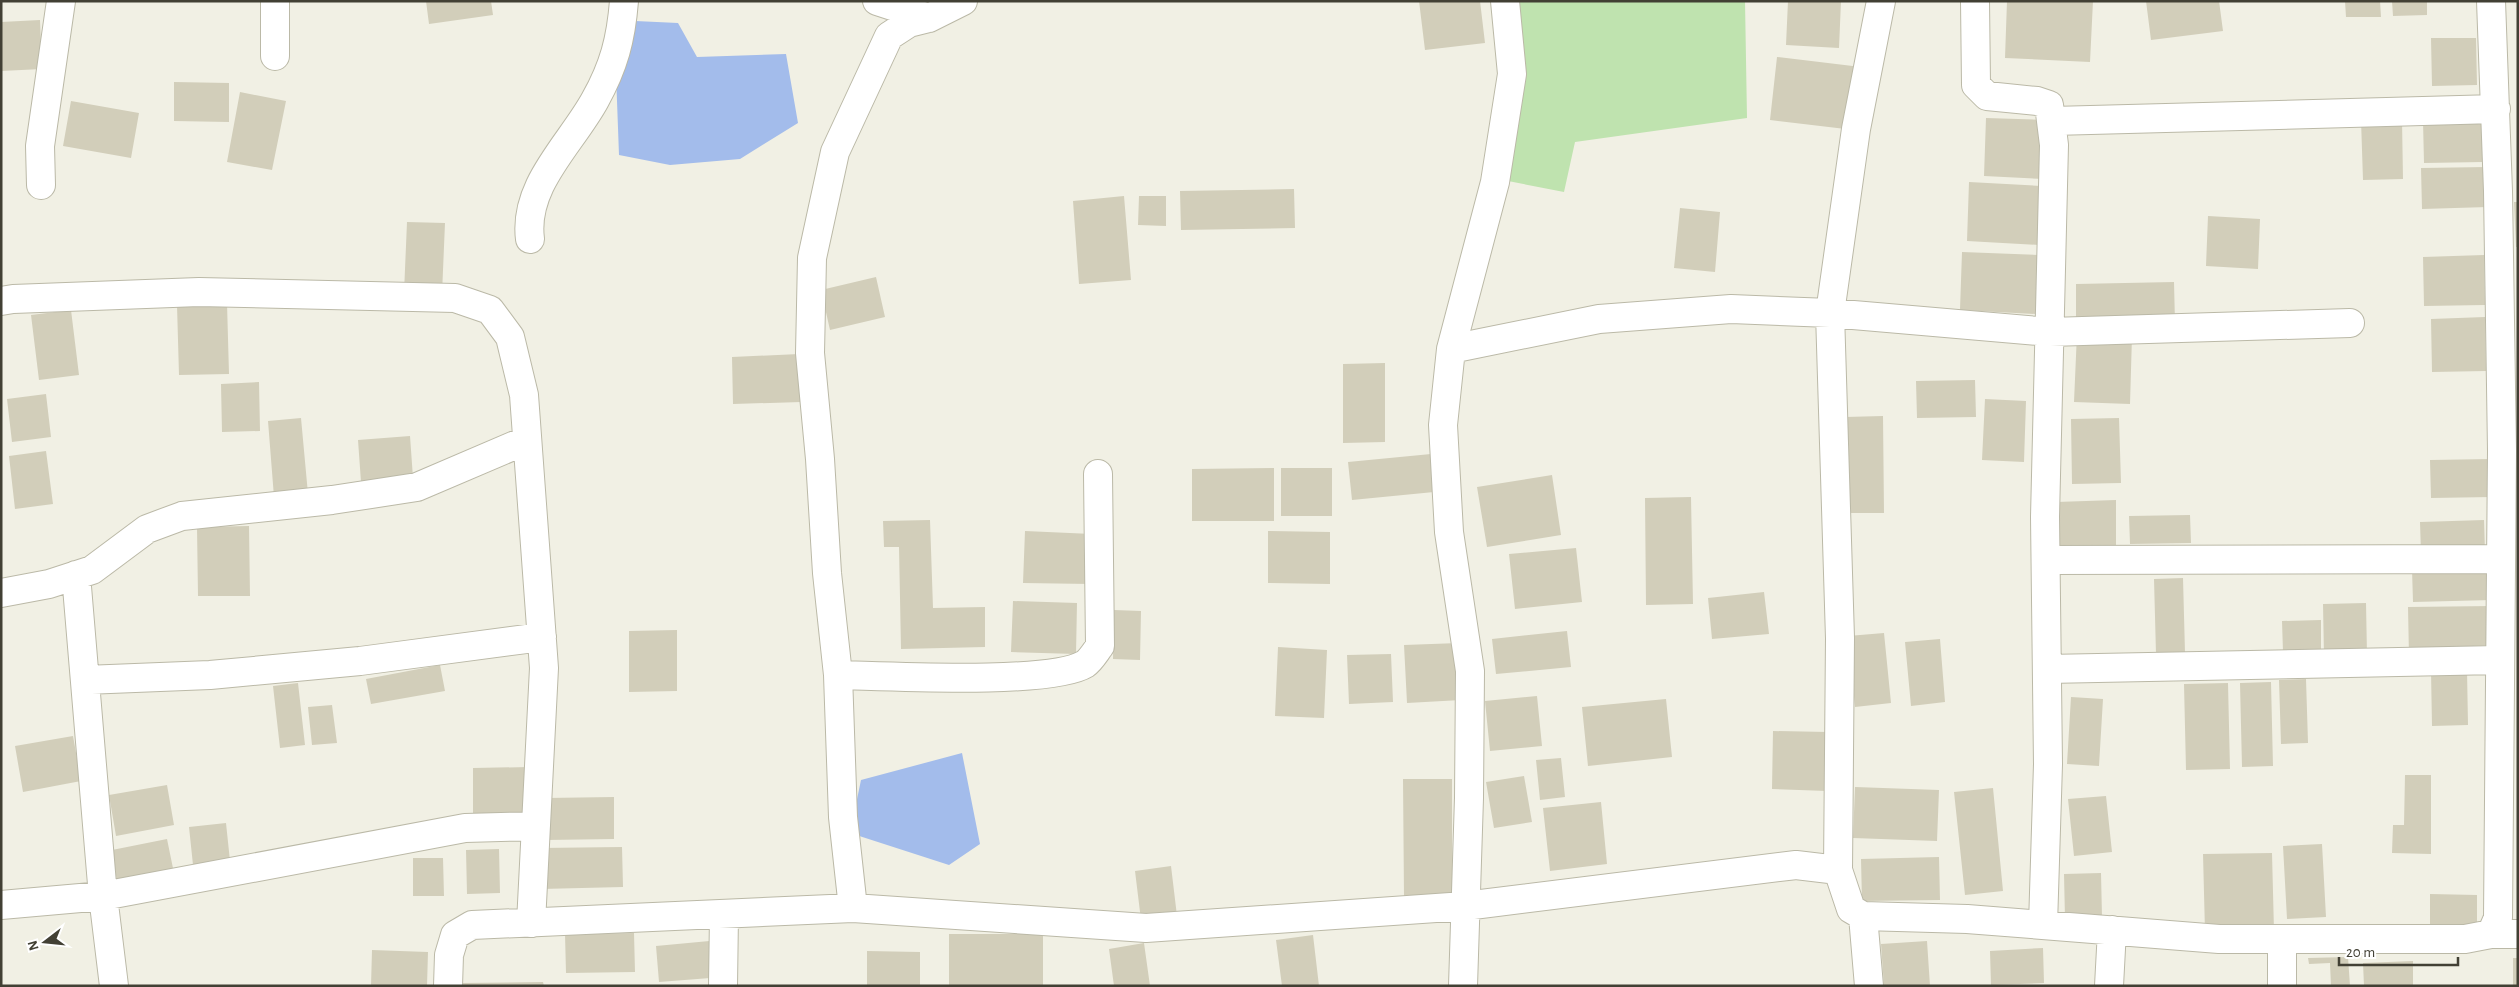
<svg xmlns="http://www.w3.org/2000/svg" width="2519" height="987" font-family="'Alegreya Sans',sans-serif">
  <rect width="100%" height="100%" fill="#f1f0e4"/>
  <!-- green -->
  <path fill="#bfe3af" d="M1519 1H1745L1747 118 1575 142 1564 192 1503 180 1523 79Z"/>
  <!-- water -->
  <path fill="#a3bceb" d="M614 20 678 23 697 57 786 54 798 123 740 159 670 165 619 155Z
    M962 753 980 844 949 865 850 833 861 780Z"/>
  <!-- building -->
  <path fill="#d2ceba" d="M426 1H491L493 15 429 24Z
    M1419 1H1480L1485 43 1425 50Z
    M1788 1H1841L1839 48 1786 45Z
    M2007 1H2093L2090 62 2005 58Z
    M2146 1H2219L2223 31 2151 40Z
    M2345 1H2380L2381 17H2346Z
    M2392 1H2427V15L2393 16Z
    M40 20 42 69 1 71V22Z
    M2431 38H2476L2477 85 2432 86Z
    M1777 57 1861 67 1854 130 1770 120Z
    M174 82 229 83V122L174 121Z
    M240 92 286 101 272 170 227 162Z
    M71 101 139 113 131 158 63 146Z
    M1986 118 2046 120 2044 179 1984 176Z
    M2361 120H2402L2403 179 2363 180Z
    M2482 120 2483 162 2424 163 2423 121Z
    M2487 167 2488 207 2422 209 2421 168Z
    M1969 182 2041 186 2039 245 1967 241Z
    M1294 189 1295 228 1181 230 1180 191Z
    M1124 196 1131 280 1079 284 1073 201Z
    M1139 196H1166V226L1138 225Z
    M2514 202H2518V247H2516Z
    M1680 208 1720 212 1715 272 1674 268Z
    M2208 216 2260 219 2258 269 2206 266Z
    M407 222 445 223 442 294 404 293Z
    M1962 252 2039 255 2036 314 1960 310Z
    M2484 255 2485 305 2424 306 2423 257Z
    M876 277 885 317 830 330 821 290Z
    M2174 282 2175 323 2076 325V284Z
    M227 303 229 374 179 375 177 305Z
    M71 310 79 375 39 380 31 315Z
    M2485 317 2486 371 2432 372 2431 319Z
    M2077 333 2132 336 2130 404 2074 402Z
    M799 354 801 402 733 404 732 357Z
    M1385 363V442L1343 443V364Z
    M1975 380 1976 417 1917 418 1916 381Z
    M259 382 260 431 222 432 221 384Z
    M46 394 51 437 12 442 7 399Z
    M1985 399 2026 401 2024 462 1982 460Z
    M1883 416 1884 513H1846L1845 417Z
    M301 418 308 494 274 497 268 421Z
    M2119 418 2121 483 2072 484 2071 419Z
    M410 436 413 478 361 482 358 440Z
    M46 451 53 504 15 509 9 456Z
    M1431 454 1434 492 1352 500 1348 462Z
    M2491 459 2492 497 2431 498 2430 460Z
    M1274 468V521H1192V469Z
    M1281 468H1332V516H1281Z
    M1552 475 1561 535 1487 547 1477 487Z
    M1691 497 1693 604 1646 605 1645 498Z
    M2116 500V547L2060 549 2056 502Z
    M2190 515 2191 543 2130 544 2129 516Z
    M930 520 933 608 985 607V647L901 649 899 547H884L883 521Z
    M2484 520 2485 552 2421 553 2420 522Z
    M249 526 250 596H198L197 527Z
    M1025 531 1092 534 1091 584 1023 583Z
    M1268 531 1330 532V584L1268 583Z
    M1576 548 1582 602 1515 609 1509 554Z
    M2492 567V600L2413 602 2412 569Z
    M2183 578 2185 653 2156 654 2154 579Z
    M1764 592 1769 634 1712 639 1708 598Z
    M1013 601 1077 603 1076 654 1011 652Z
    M2366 603 2367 655 2324 656 2323 604Z
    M2492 606 2493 655 2409 657 2408 607Z
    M1114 610 1141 611 1140 660 1113 659Z
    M2321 620V652H2283L2282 621Z
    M677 630V691L629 692V631Z
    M1567 631 1571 667 1496 674 1492 639Z
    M1884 633 1891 703 1855 707 1848 636Z
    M1940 639 1945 702 1911 706 1905 642Z
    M1459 643 1461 700 1407 703 1404 645Z
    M1278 647 1327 650 1324 718 1275 716Z
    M1391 654 1393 702 1349 704 1347 655Z
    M440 665 445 691 371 704 366 679Z
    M2467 670 2468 725 2432 726 2431 671Z
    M2306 679 2308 743 2281 744 2279 680Z
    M2271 682 2273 766 2242 767 2240 683Z
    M298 683 305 745 280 748 273 686Z
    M2228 683 2230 769 2186 770 2184 684Z
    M1537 696 1542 746 1490 751 1485 701Z
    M2071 697 2103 699 2099 766 2067 764Z
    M1666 699 1672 757 1588 766 1582 707Z
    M332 705 337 743 312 745 308 707Z
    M1773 731 1828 732 1827 791 1772 789Z
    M73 736 81 781 23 792 15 746Z
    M1561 758 1565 797 1540 800 1536 760Z
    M529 767 531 824 473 825V768Z
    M2405 775H2431V854L2392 853 2393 825H2404Z
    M1524 776 1532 822 1494 828 1486 782Z
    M1403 779H1452V897H1404Z
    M167 785 174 825 116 836 109 795Z
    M1855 787 1939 790 1937 841 1853 838Z
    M1993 788 2003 891 1965 895 1954 792Z
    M2106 796 2112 852 2074 856 2068 799Z
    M614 797V839L546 840V798Z
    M1601 802 1607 864 1550 871 1543 808Z
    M226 823 230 861 193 865 189 827Z
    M167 839 175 878 118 888 112 850Z
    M2322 844 2326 917 2287 919 2283 846Z
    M622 847 623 887 541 889 540 848Z
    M499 849 500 893 467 894 466 850Z
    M2272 853 2274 931 2205 932 2203 854Z
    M1939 857 1940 900 1862 901 1861 859Z
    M413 858H443L444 896H413Z
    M1171 866 1177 916 1141 920 1135 871Z
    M2101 873 2102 917 2065 919 2064 874Z
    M2430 894 2477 895V933L2430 934Z
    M634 933 635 972 566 973 565 934Z
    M949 934H1043V986H949Z
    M1313 935 1319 986H1282L1276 940Z
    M720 940 723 977 659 982 656 946Z
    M1927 941 1930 986H1884L1881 944Z
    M1144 943 1150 986H1114L1109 949Z
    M2043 948 2044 983 1991 985 1990 951Z
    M372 950 428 952 427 986H371Z
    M867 951 920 952V986H867Z
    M2348 957 2350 986H2331L2330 963 2309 964 2308 958Z
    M2513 958H2518V986H2513Z
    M2413 961V986H2364L2363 963Z
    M543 982 544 986H461V983Z"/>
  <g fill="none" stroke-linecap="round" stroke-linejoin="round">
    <defs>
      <path id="minor" d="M877 1 929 18
        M1881 1 1856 129 1830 313 1840 638 1838 870 1851 909 1863 916 1967 919 2219 939H2465L2491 934 2498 918 2502 451 2498 191 2491 1
        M1975 1 1976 85 1987 96 2037 101 2049 105 2054 145 2045 517 2048 764 2043 925
        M275 56V1
        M2053 121 2496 109
        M41 185 40 146 61 1
        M530 239C523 185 571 144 595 100 614 66 621 39 624 1
        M1 301 13 299 199 292 455 298 490 310 510 337 524 395 544 668 531 923
        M1451 349 1599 319 1731 309 1830 313 2050 332 2350 323
        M2046 560 2501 559
        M76 575 103 896 114 986
        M1 593 49 584 92 570 147 529 182 516 332 500 417 487 527 440
        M2047 669 2499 660
        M838 675C886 676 1051 685 1085 664 1091 660 1096 651 1100 646L1098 474
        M85 680 210 675 360 661 542 637
        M1 905 103 896 465 828 536 826
        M853 908 843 817 838 675 827 573 820 459 810 353 812 258 835 152 889 36 909 23 929 18 963 1
        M1863 916 1869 986
        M2491 934H2518
        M2282 939V986
        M448 986 449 955 455 935 472 925 853 908 1146 928 1465 906 1796 865 1838 870
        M723 986 724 915
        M1463 986 1469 798 1470 671 1449 532 1443 425 1451 349 1495 182 1512 74 1505 1
        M2109 986 2112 930"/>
    </defs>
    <!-- minor casing -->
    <use href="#minor" stroke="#bbb9a7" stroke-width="30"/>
    <!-- minor -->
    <use href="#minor" stroke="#fff" stroke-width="28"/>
  </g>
  <!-- border -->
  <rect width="2519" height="987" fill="none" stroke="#424034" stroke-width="5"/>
  <!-- north arrow -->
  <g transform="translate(45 942) rotate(254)" stroke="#ffffff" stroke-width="4" paint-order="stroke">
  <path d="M0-4L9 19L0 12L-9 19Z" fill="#424034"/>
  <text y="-8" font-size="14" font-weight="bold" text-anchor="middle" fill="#424034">N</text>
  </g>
  <!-- scale -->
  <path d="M2339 957v8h119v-8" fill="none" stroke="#424034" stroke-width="2.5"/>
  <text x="2346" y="957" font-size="15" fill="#424034" stroke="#ffffff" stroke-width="4" paint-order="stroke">20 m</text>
</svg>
